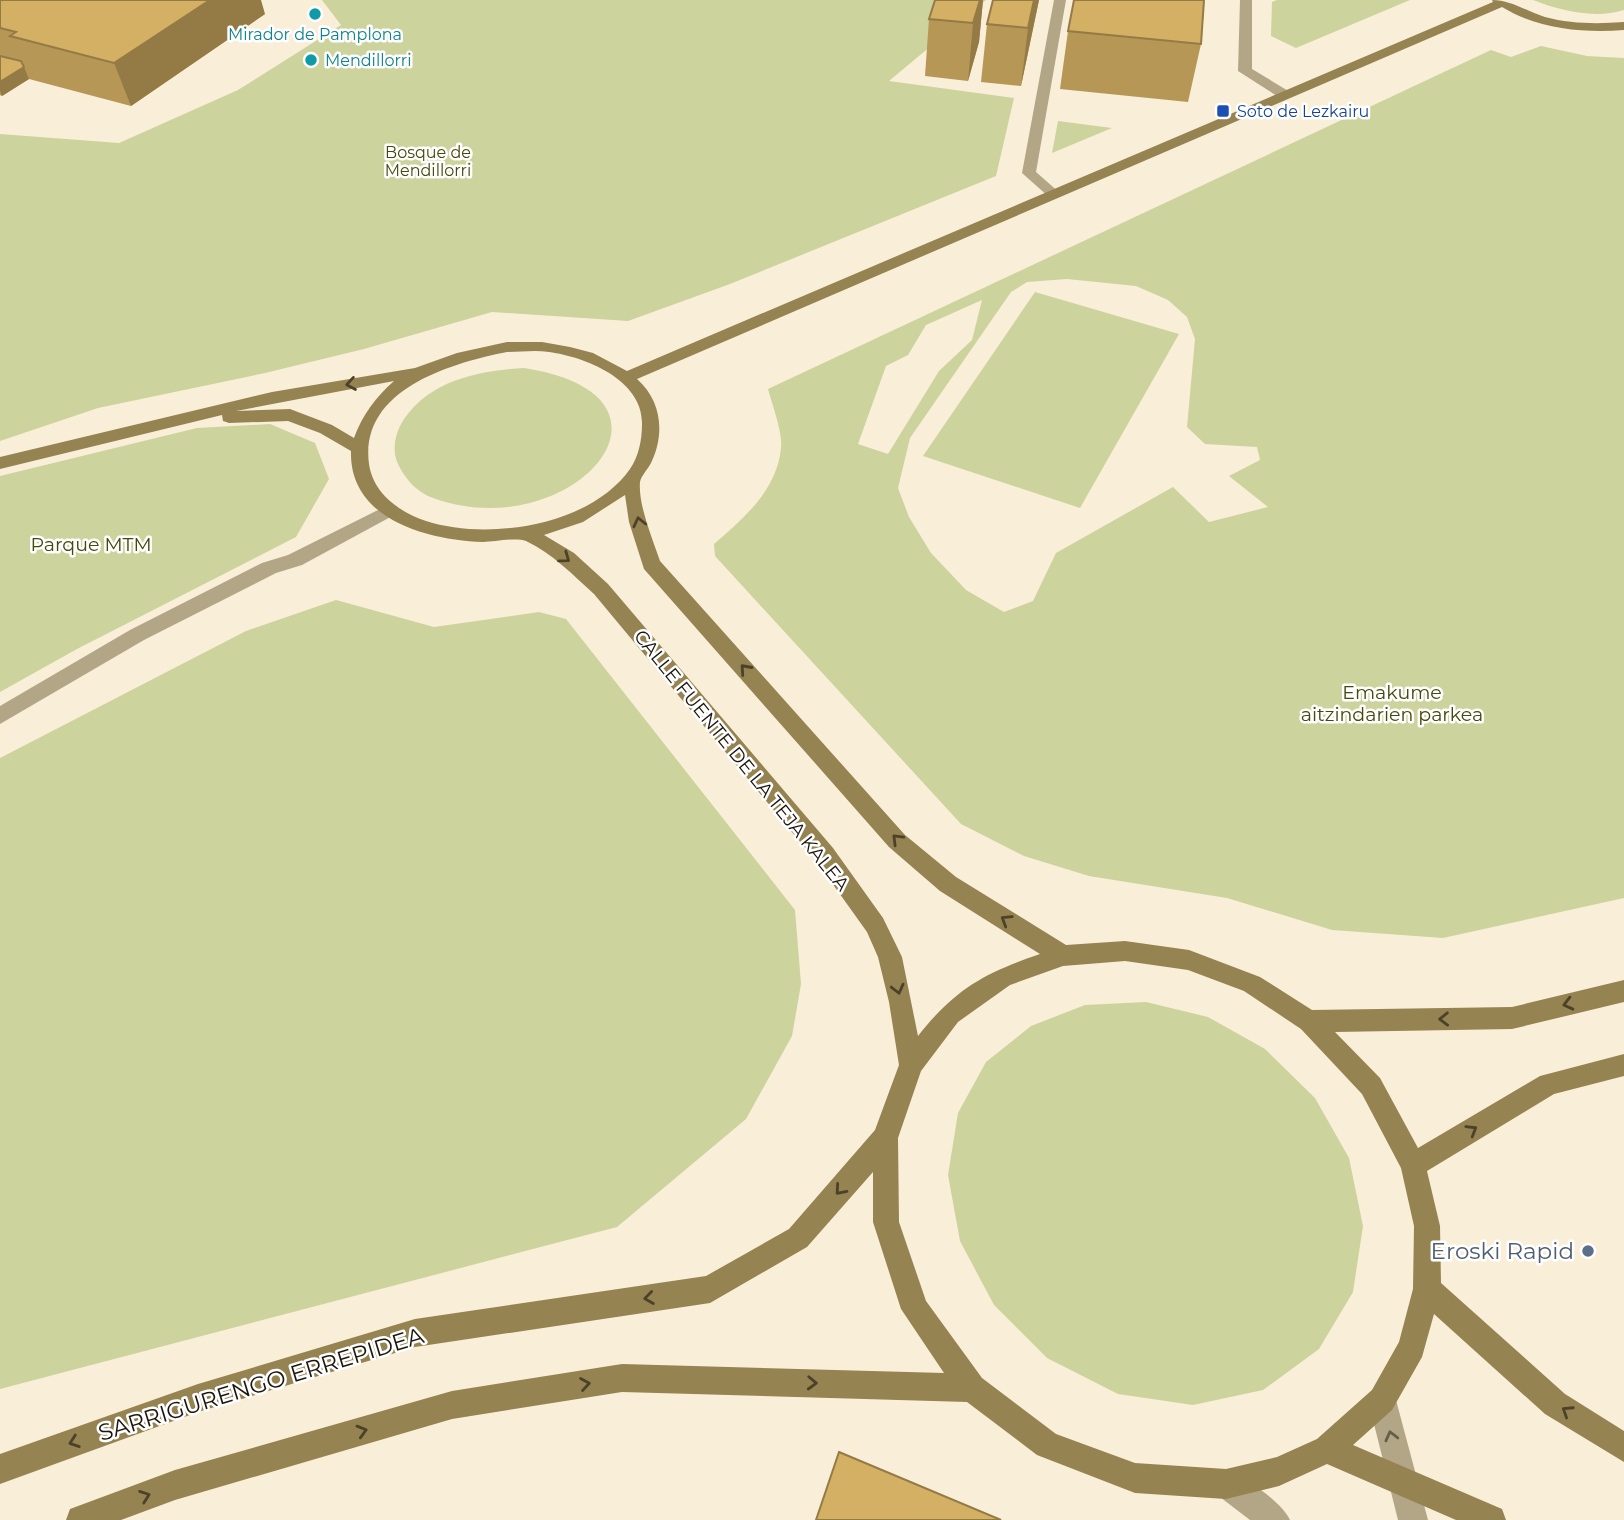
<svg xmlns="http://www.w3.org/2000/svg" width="1624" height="1520" font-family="Montserrat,sans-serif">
  <rect width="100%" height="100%" fill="#f9eed8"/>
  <!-- green -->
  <path fill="#cdd39c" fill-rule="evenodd" d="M322 0H986L889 81 1014 98 996 176 730 284 628 321 492 312 364 349 265 373 98 408 0 441V134L119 143 238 90 341 25Z
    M1277 0H1410L1296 48 1271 36 1272 2Z
    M1533 0H1624V10C1595 19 1561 11 1533 0Z
    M1541 46 1587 56 1624 58V898L1443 938 1332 930 1227 898 1089 876 1024 856 961 824 715 556 714 544C744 518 777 490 781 448 783 433 772 404 768 389L1491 50 1511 57ZM1067 279 1136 286 1168 300 1187 317 1195 339 1187 427 1205 444 1257 447 1260 460 1229 476 1268 507 1209 522 1173 487 1056 553 1033 601 1004 612 966 590 931 553 909 517 898 488 910 438 1011 292 1027 282ZM982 300 972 340 939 371 888 454 858 444 886 366 908 355 926 325Z
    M1058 121 1112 128 1052 153Z
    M1035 292 1179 334 1080 508 923 456Z
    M524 368C705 396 571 548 433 498 418 493 406 480 399 466 392 453 394 439 400 426 425 381 477 371 524 368Z
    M270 424 315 443 329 479 296 537 77 649 0 692V476L197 428Z
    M336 600 434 627 539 612 566 619 795 910 801 984 792 1036 746 1119 617 1227 0 1389V758L246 631Z
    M1146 1002 1208 1017 1265 1049 1315 1098 1349 1158 1363 1226 1353 1292 1319 1349 1263 1390 1193 1405 1118 1394 1047 1358 994 1305 960 1241 948 1175 958 1113 986 1062 1031 1026 1085 1005Z"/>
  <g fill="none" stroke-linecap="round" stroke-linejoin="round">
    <!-- street -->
    <path fill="#b3a686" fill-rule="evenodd" d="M1054 0H1066L1036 172 1061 194 1054 198 1049 197 1022 173Z
      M1240 0H1252V69L1290 92V98H1280L1238 71Z
      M390 504 396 506 399 510 396 514 302 565 276 573 144 640 0 724V706L130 630 262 563 288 555Z
      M1382 1386 1392 1390 1396 1400 1428 1520H1398L1368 1400 1372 1390Z
      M1226 1469C1245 1477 1282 1502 1290 1520H1250L1216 1494 1211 1484 1216 1474Z"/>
    <!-- secondary -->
    <path fill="#968352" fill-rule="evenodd" d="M1492 0C1511 0 1526 11 1545 17 1571 24 1598 24 1624 22V30C1583 33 1538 29 1502 7L637 379C662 401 665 434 651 463 648 469 641 476 640 482 638 505 653 540 660 561L905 835 956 877 1066 945 1125 941 1189 950 1260 977 1312 1010 1512 1007 1624 980V1002L1512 1029 1335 1032 1380 1078 1418 1148 1540 1076 1624 1054V1076L1554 1094 1427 1171 1440 1226 1441 1283 1565 1394 1624 1431V1462L1545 1414 1434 1314 1422 1357 1392 1410 1353 1445 1502 1509 1506 1520H1456L1327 1464 1279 1486 1226 1499 1135 1493 1037 1455 967 1402 622 1392 452 1419 175 1500 121 1520H66L70 1509 175 1470 452 1391 622 1364 944 1373 901 1309 873 1222V1172L807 1247 710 1303 415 1347 198 1412 0 1484V1454L198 1384 415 1319 706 1276 789 1229 875 1130 899 1065 889 1002 878 957 867 932 817 862 594 594C573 575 552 553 526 541 515 537 495 542 483 542 428 540 349 520 351 451L320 433 288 421 229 423 223 421 222 415 0 469V457L272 392 415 368 457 353 507 342H542L570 347 593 353 627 371 1493 2ZM507 352C521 352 535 350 549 352 586 357 643 380 642 424 642 439 639 456 630 469 590 526 488 541 426 521 399 512 373 493 369 464 359 389 452 363 507 352ZM394 381C375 398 363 414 354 438L332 425 290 409 236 411ZM625 495 629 522 644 569 889 847 940 891 1040 954C984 973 955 989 918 1036L902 957 883 918 833 848 608 584 574 553 544 535 583 522ZM1125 961 1188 970 1244 991 1301 1029 1362 1094 1401 1168 1414 1226 1413 1289 1399 1342 1372 1390 1317 1439 1277 1457 1226 1469 1135 1463 1056 1434 982 1378 926 1301 899 1222 898 1138 921 1071 958 1022 1010 985 1063 966Z"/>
  </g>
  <!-- wall -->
  <path fill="#b69756" d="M0 0 265 14 131 106 29 79 2 96 0 95Z
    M935 0H983L979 42 968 81 925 76 929 19Z
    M993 0H1039L1021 86 981 82 987 24Z
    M1068 31 1201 44 1188 102 1060 89Z"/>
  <!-- shaded-wall -->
  <path fill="#947b46" d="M210 0H261L265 14 131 106 114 63Z
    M980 0H983L979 42 968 81 973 23Z
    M1034 0H1039L1021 86 1028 28Z
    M24 67 29 79 2 96 0 91V82Z"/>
  <!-- building -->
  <path fill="#d4b064" stroke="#947b46" stroke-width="2" d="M0 0H210L114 63 10 36 16 32 0 28Z
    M935 0H980L973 23 929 19Z
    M993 0H1034L1028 28 987 24Z
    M1074 0H1204L1201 44 1068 31Z
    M0 56 21 61 24 67 0 82Z
    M839 1452 1001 1520H816Z"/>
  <!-- one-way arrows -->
  <defs><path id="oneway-chevron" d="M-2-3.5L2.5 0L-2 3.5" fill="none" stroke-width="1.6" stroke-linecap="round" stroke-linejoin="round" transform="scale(1.75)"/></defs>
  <g stroke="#4c4229">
    <use href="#oneway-chevron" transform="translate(351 384) rotate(170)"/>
    <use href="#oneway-chevron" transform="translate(639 522) rotate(-103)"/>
    <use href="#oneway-chevron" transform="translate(565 558) rotate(36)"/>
    <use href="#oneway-chevron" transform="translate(745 669) rotate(-132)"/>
    <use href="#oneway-chevron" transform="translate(897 839) rotate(-135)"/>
    <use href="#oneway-chevron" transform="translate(1006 920) rotate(-148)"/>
    <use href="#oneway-chevron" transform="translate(898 989) rotate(76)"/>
    <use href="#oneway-chevron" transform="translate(1568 1004) rotate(166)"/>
    <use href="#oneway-chevron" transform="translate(1444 1019) rotate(179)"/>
    <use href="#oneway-chevron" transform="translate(1472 1130) rotate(-31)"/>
    <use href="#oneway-chevron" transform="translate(840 1190) rotate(131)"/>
    <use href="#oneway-chevron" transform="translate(649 1298) rotate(172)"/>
    <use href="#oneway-chevron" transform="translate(812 1383) rotate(2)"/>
    <use href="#oneway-chevron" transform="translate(585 1384) rotate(-9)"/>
    <use href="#oneway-chevron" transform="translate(1567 1411) rotate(-147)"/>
    <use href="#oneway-chevron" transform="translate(362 1431) rotate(-16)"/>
    <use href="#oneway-chevron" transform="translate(74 1442) rotate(161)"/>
    <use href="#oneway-chevron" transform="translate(145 1496) rotate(-20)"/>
  </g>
  <use stroke="#665e4a" href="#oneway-chevron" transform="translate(1391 1436) rotate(-104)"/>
  <!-- markers -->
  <g fill="#0f9aa8" stroke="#fff" stroke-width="2.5">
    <circle cx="315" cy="14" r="7"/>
    <circle cx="311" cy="60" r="7"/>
  </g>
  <rect fill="#1a4fb4" stroke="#fff" stroke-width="2.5" x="1216" y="104" width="14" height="14" rx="3.5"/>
  <circle fill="#5c6f8a" stroke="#fff" stroke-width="2.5" cx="1588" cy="1251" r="7"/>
  <g text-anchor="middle" stroke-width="5" stroke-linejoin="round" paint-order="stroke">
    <!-- far-culture labels -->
    <g font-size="16" fill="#0d838f" stroke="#fff">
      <text x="315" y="40">Mirador de Pamplona</text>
      <text x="325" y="66" text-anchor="start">Mendillorri</text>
    </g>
    <!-- far-transit labels -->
    <g font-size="16" fill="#164399" stroke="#fff" text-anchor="start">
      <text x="1237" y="117">Soto de Lezkairu</text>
    </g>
    <!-- far-park labels -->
    <g font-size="16" fill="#46490b" stroke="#fff">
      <text x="428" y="158">Bosque de<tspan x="428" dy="18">Mendillorri</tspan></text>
    </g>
    <!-- park labels -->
    <g font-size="19" fill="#46490b" stroke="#fff">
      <text x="91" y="551">Parque MTM</text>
      <text x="1392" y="699">Emakume<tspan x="1392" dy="22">aitzindarien parkea</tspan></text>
    </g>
    <!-- street labels -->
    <g font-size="19" fill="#1a160e" stroke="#fff">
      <text transform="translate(742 760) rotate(51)" y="7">CALLE FUENTE DE LA TEJA KALEA</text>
    </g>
    <!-- near-service labels -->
    <g font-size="23" fill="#4e5e75" stroke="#fff" text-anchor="end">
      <text x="1574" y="1259">Eroski Rapid</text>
    </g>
    <!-- near-street labels -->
    <g font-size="23" fill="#1a160e" stroke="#fff">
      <text transform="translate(261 1384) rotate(-17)" y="8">SARRIGURENGO ERREPIDEA</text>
    </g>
  </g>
</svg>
